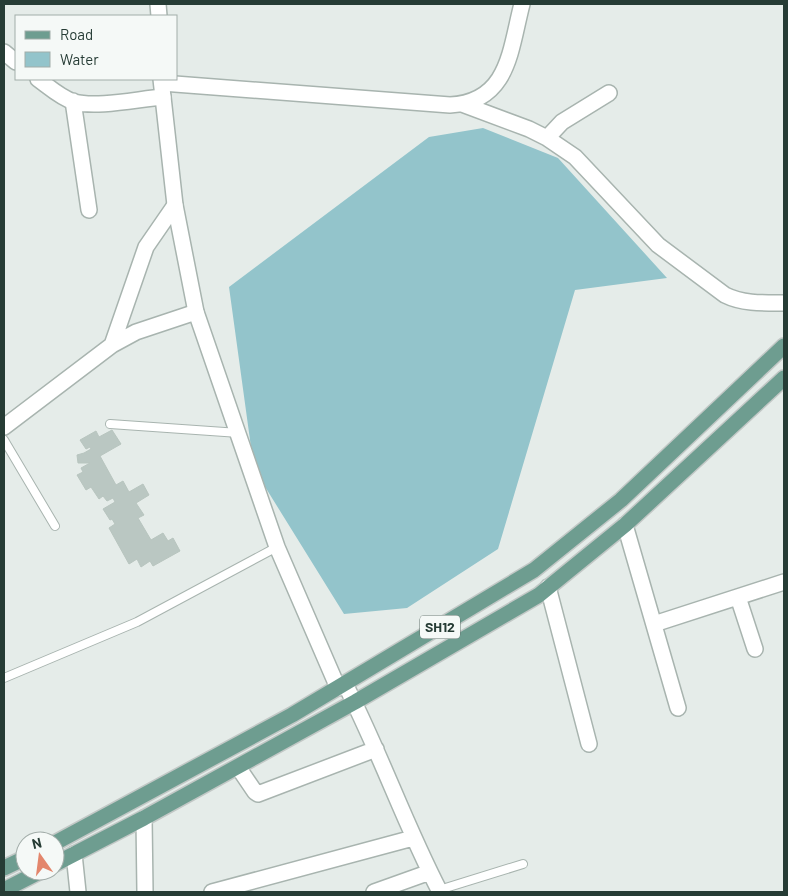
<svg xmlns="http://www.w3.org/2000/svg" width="788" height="896" font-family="Barlow,sans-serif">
  <rect width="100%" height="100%" fill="#e5ece9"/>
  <!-- water -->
  <path fill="#93c4cb" d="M483 128 558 158 667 278 575 290 498 549 407 608 344 614 254 469 229 287 429 137Z"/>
  <!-- building -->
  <path fill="#bac7c2" stroke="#b8c5bf" d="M112 430 121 444 100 456 116 485 123 481 129 492 143 484 149 495 136 503 144 515 138 518 151 540 163 533 168 541 173 538 180 551 153 566 150 561 141 567 137 559 129 564 109 528 115 524 112 519 110 520 103 509 115 502 113 498 107 501 103 496 99 499 91 487 86 490 77 475 83 472 81 468 90 463H78L77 455 84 453 91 449 90 447 86 449 80 440 96 431 99 437Z"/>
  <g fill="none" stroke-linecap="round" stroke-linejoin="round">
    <defs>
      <path id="service" d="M110 424 239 433
        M4 440 55 526
        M4 678 137 622 277 547
        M439 890 523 864"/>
      <path id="minor" d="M4 52 16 62
        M38 79C49 87 61 98 74 102 97 108 138 99 163 97
        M162 83 450 105C509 102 510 50 522 4
        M73 101 89 210
        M462 104 529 129 547 138 575 157 658 245 725 295C743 304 765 303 784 303
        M547 138 562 122 609 93
        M112 345 146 247 175 205
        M4 427 112 345 136 332 196 312
        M625 525 678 708
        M548 587 589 744
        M738 597 755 649
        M654 624 784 582
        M345 684C380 752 405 825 440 892
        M238 767 255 792 258 794 376 749
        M144 818 145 892
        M74 854 78 892
        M212 892 413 838
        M374 892 430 872"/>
      <path id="tertiary" d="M158 4 159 16
        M161 79 175 205 196 312 277 547 338 688"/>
      <path id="primary" d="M55 843 292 715 534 570 621 500 784 346
        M55 864 144 818 355 702 539 595 625 525 784 378
        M4 868 25 858
        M4 890 41 871"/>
    </defs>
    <!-- service casing -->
    <use href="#service" stroke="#a8b4af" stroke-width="10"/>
    <!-- minor casing -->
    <use href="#minor" stroke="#a8b4af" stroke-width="18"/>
    <!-- tertiary casing -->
    <use href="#tertiary" stroke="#a8b4af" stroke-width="18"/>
    <!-- primary casing -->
    <use href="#primary" stroke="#c2c8c6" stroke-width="18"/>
    <!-- service -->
    <use href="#service" stroke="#fff" stroke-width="8"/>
    <!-- minor -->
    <use href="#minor" stroke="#fff" stroke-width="15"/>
    <!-- tertiary -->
    <use href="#tertiary" stroke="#fff" stroke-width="15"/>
    <!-- primary -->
    <use href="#primary" stroke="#6e9d90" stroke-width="15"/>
  </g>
  <g text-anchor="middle" stroke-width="4" stroke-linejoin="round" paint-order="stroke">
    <!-- shield labels -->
    <rect fill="#f5f9f7" stroke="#64756f" stroke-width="1" x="420" y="615.5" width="40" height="23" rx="4"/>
    <g font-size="14" font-weight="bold" fill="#263c35">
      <text x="440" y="632">SH12</text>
    </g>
  </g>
  <!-- border -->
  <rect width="788" height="896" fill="none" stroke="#263c35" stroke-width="10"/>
  <!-- legend -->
  <rect x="15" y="15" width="162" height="65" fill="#f5f9f7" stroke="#a2ada9"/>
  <rect x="25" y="31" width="25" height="8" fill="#6e9d90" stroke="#a2ada9"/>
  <text x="60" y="40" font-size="15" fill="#263c35">Road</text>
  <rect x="25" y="52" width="25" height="15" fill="#93c4cb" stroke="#a2ada9"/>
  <text x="60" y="65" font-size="15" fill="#263c35">Water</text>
  <!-- north arrow -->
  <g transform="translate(40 856) rotate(346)"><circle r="24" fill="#f5f9f7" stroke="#a2ada9"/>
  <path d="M0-4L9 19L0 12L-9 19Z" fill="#e3866c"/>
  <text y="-8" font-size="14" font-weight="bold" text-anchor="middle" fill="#263c35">N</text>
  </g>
</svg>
